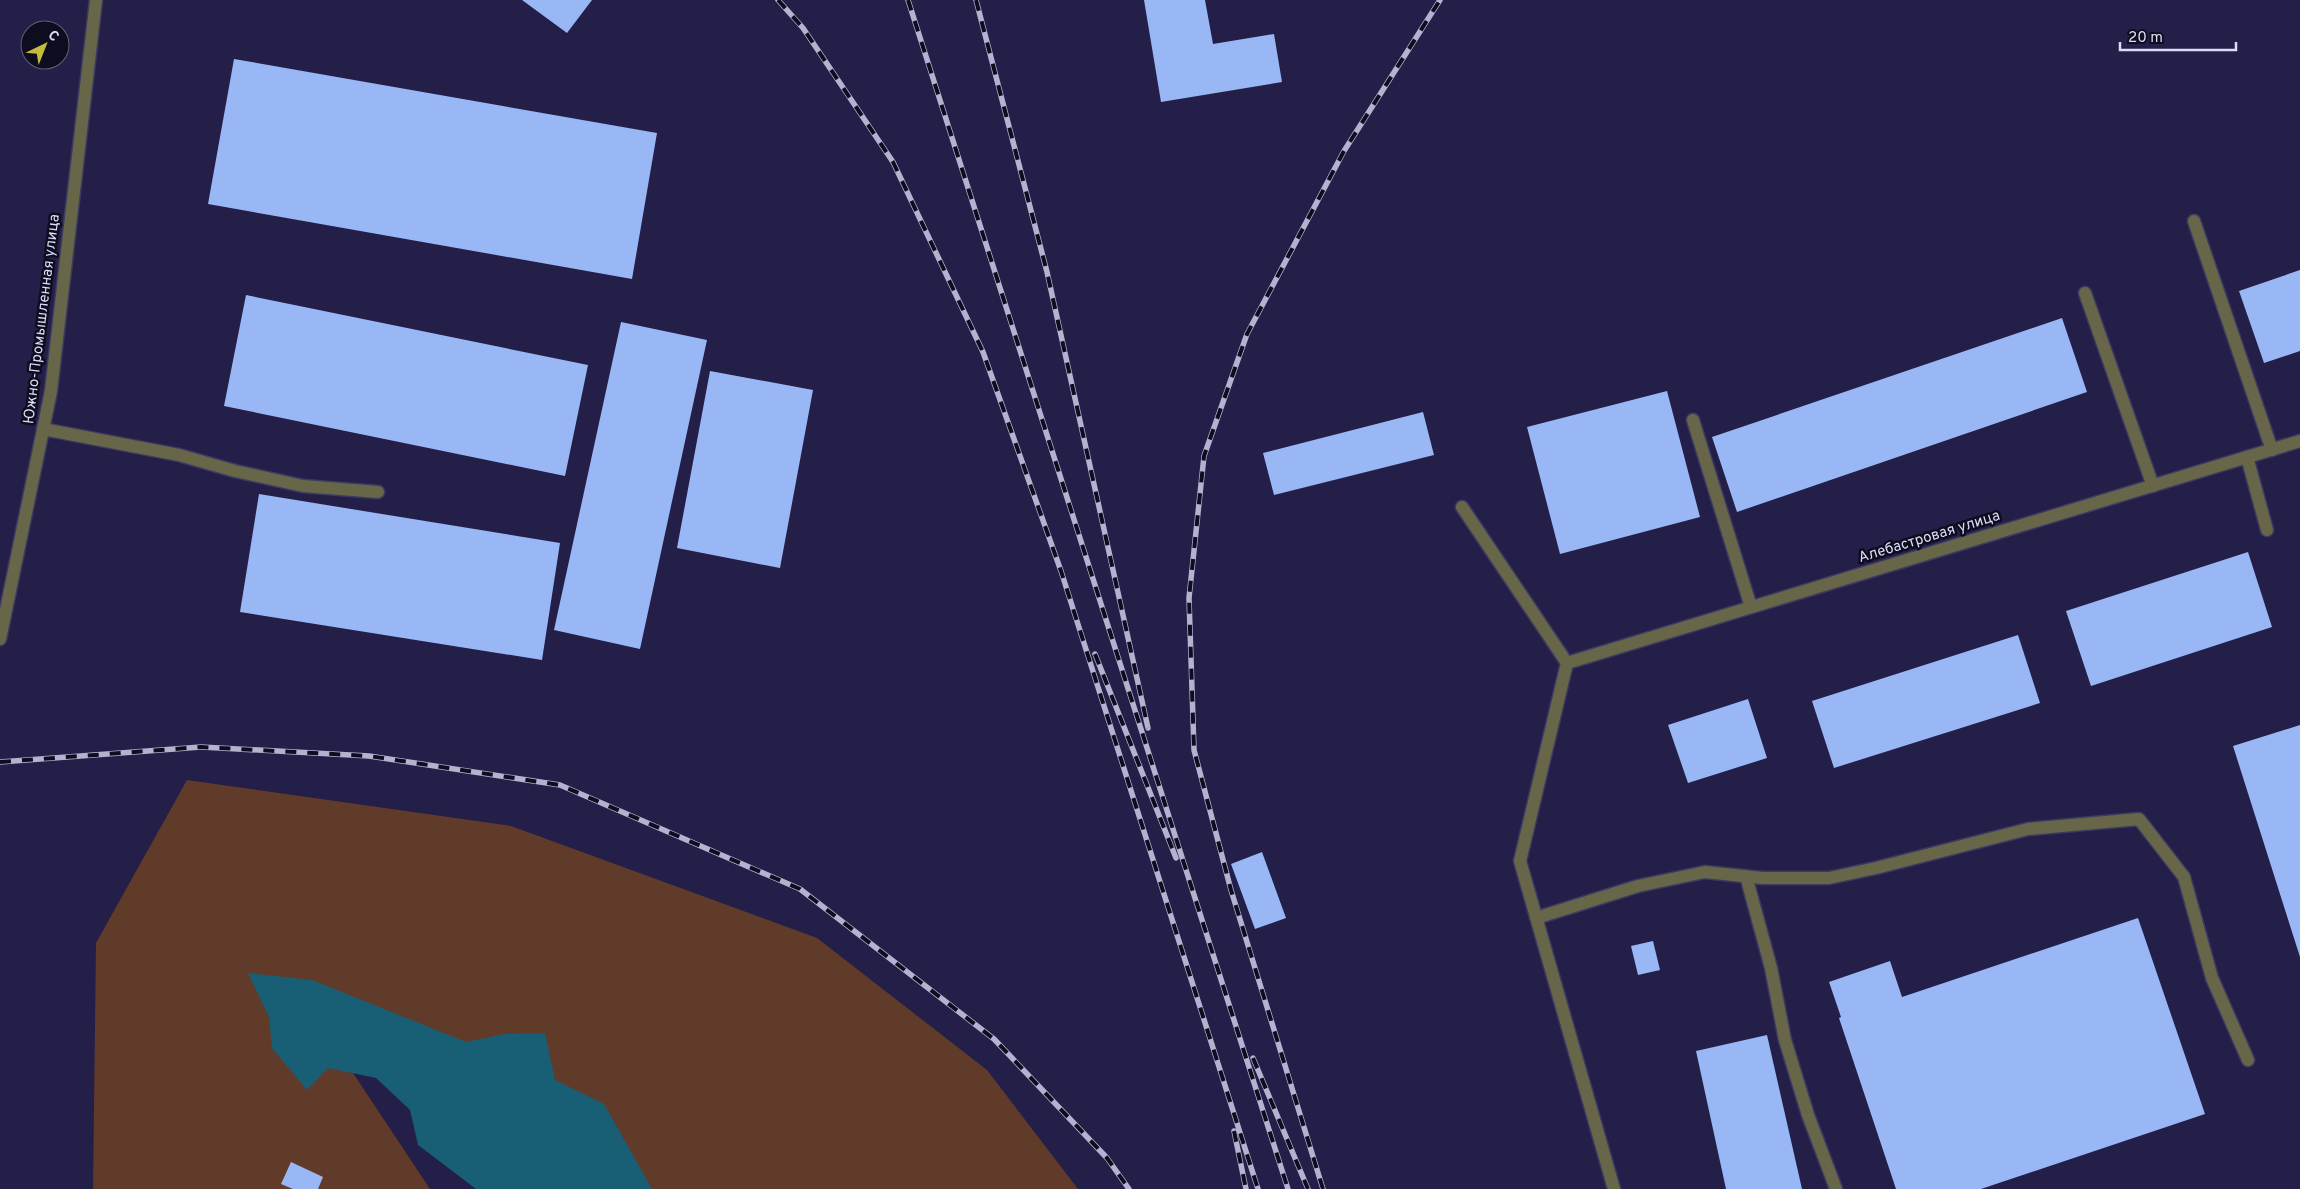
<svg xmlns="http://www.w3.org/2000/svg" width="2300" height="1189" font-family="Overpass,sans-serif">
  <rect width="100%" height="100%" fill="#231f49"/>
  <!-- green -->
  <path fill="#603b2a" d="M187 780 511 826 817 938 987 1070 1078 1189H636L298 990 430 1189H93L96 943Z"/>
  <!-- water -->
  <path fill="#185e75" d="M248 973 312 980 466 1042 505 1034 545 1033 555 1080 604 1104 652 1189H476L418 1145 410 1110 376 1078 328 1068 307 1090 272 1048 269 1017Z"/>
  <!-- building -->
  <path fill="#9ab7f5" d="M522 0H592L567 33Z
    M1144 0H1205L1213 44 1274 34 1282 82 1161 102Z
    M234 59 657 133 632 279 208 204Z
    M2300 270V351L2264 363 2239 291Z
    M246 295 588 365 565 476 224 406Z
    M2062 318 2087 392 1737 512 1712 437Z
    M621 322 707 340 640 649 554 630Z
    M710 371 813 390 780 568 677 548Z
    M1667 391 1700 517 1560 554 1527 427Z
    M1423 412 1434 455 1274 495 1263 453Z
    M259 494 560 543 542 660 240 612Z
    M2248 552 2272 627 2091 686 2066 611Z
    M2018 635 2040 703 1834 768 1812 701Z
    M1748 699 1767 758 1688 783 1668 725Z
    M2300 725V957L2233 746Z
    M1262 852 1286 918 1255 929 1231 864Z
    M2138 918 2205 1114 1981 1189H1896L1839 1018 1841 1017 1829 982 1890 961 1902 997Z
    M1653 941 1660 970 1638 975 1631 946Z
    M1767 1035 1802 1189H1726L1696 1051Z
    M291 1162 323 1177 318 1189H293L281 1184Z"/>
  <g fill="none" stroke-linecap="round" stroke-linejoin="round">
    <defs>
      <path id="service" d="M2194 221 2272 450
        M2085 293 2153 486
        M1693 420 1751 607
        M43 429 179 455 235 471 303 486 378 492
        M2247 457 2267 530
        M1462 507 1567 663 1520 861 1614 1189
        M1746 876 1771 968 1785 1040 1808 1115 1836 1189
        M1536 918 1638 886 1705 872 1762 878H1829L1876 868 2028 829 2139 819 2184 877 2212 978 2248 1060"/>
      <path id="minor" d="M1567 663 2300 441"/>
      <path id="tertiary" d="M0 639 51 391 96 0"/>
    </defs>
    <!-- service casing -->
    <use href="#service" stroke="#3d3961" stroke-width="15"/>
    <!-- minor casing -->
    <use href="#minor" stroke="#3d3961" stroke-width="15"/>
    <!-- tertiary casing -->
    <use href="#tertiary" stroke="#3d3961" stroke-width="15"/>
    <!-- service -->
    <use href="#service" stroke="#686649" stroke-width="12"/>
    <!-- minor -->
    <use href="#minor" stroke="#686649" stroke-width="12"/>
    <!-- tertiary -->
    <use href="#tertiary" stroke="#686649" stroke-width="12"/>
    <defs>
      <path id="rail" d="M778 0 803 28 893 162 983 352 1061 571 1258 1189
        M908 0 1288 1189
        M976 0 1047 272 1148 728
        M1095 654 1176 858
        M0 762 201 747 369 756 560 785 800 889 994 1039 1107 1158 1129 1189
        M1253 1058 1308 1189
        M1234 1131 1246 1189
        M1323 1189 1231 890 1194 750 1189 598 1204 456 1247 334 1344 151 1440 0"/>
    </defs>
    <!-- rail casing -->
    <use href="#rail" stroke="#b3b3d1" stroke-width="5.5"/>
    <!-- rail -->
    <use href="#rail" stroke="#0e0d1f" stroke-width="4" stroke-dasharray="11" stroke-linecap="butt"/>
  </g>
  <g text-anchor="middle" stroke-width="5" stroke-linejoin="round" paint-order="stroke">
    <!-- street labels -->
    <g font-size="15" fill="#dbdcf7" stroke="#0e0d1f">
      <text transform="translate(41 319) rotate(-83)" y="5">Южно-Промышленная улица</text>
      <text transform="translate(1929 536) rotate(-17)" y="5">Алебастровая улица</text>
    </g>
  </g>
  <!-- north arrow -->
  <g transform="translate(45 45) rotate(43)"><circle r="24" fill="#0e0d1f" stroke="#606075"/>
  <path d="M0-4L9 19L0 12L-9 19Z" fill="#c6bc3c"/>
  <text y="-8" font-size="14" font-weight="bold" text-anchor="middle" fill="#dbdcf7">С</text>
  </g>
  <!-- scale -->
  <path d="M2120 42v8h116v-8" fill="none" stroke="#dbdcf7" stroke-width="2.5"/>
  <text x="2128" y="42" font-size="15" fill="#dbdcf7" stroke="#0e0d1f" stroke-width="4" paint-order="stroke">20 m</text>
</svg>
